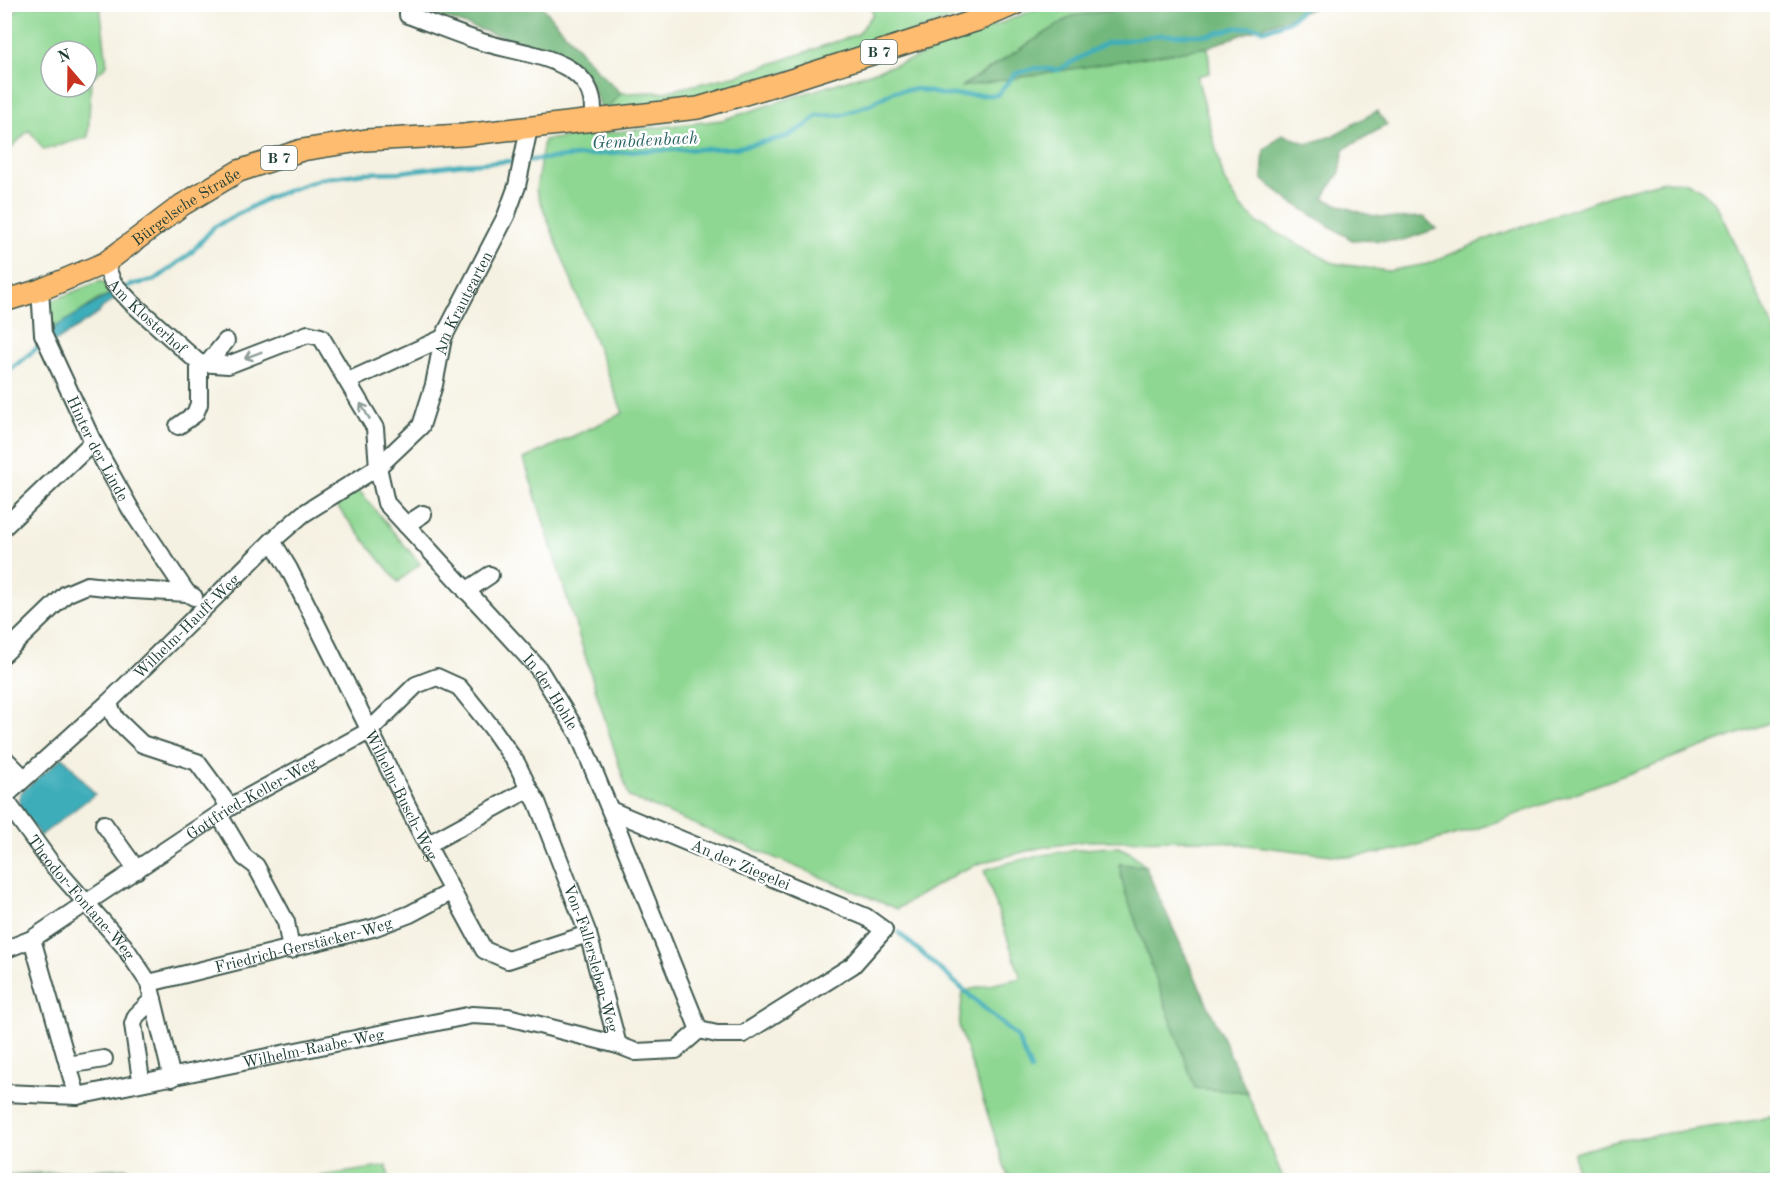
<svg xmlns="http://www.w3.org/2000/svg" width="1782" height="1185" font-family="'Old Standard TT',serif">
  <rect width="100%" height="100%" fill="#fff"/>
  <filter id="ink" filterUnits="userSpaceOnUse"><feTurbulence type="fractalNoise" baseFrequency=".0167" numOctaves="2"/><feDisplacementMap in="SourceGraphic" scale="12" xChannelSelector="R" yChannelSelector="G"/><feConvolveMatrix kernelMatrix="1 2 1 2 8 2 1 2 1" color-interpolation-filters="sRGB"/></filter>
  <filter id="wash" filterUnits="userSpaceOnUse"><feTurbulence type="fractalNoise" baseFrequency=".008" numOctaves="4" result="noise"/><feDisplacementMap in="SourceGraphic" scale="24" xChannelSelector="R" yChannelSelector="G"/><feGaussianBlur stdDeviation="1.35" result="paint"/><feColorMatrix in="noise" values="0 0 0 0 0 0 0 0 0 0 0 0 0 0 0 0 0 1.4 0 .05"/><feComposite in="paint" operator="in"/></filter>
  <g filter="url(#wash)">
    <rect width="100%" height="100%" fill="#f5f1e2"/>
    <!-- green -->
    <path fill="#8ed792" stroke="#568a63" stroke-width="1.5" fill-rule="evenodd" d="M21 5H100L107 65 91 79 88 137 44 150 29 130 5 154V23ZM51 51H87V87H51Z
      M870 5H990L949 20 713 96 603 113 621 93 664 92 742 74 858 34 873 14Z
      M1046 5H1160L1072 16 962 86 1208 47 1210 73 1197 76 1224 180 1240 206 1258 223 1333 263 1388 271 1427 264 1490 238 1618 193 1664 181 1687 182 1702 190 1718 208 1777 336V720L1476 829 1399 850 1349 857 1205 840 1085 841 1039 848 981 863 957 873 897 909 629 797 524 459 623 413 536 190 544 140 722 120 910 60Z
      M100 281 104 283 112 293 99 299 48 335 49 302Z
      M357 488 420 564 398 582 336 505Z
      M1118 847 1131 853 1145 866 1119 864 1195 1088 1247 1092 1284 1180H1009L959 1026 963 991 1021 978 984 870C1028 856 1072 848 1118 847Z
      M1777 1114V1180H1546L1576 1170 1574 1153 1616 1141 1757 1120Z
      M387 1166 389 1180H296Z"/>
    <!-- forest -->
    <path fill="#72b87c" stroke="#487a58" stroke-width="1.5" d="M1160 4 1322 5 1208 47 961 87 1072 16Z
      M405 5H541L598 71 621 93 603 113 588 77 542 50Z
      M1377 111 1387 125 1344 149 1340 172 1323 198C1363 216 1381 220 1424 217L1436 229 1401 241 1352 240 1288 200 1262 179 1264 150 1283 134 1307 144 1332 136Z
      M1119 864 1145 866 1247 1092 1195 1088 1124 889Z
      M127 1168 139 1180H5V1175Z"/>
    <!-- water -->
    <path fill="#3dadb9" stroke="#2e7576" stroke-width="1.5" d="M112 293 116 298 102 308 99 313 52 344 48 335 55 327Z
      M63 757 95 794 40 836 19 806 20 793Z"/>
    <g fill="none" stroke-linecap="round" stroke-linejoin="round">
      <!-- stream -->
      <path stroke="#3dadb9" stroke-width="4.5" d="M124 289 130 285 155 280 190 254 214 227 270 197 320 179 364 173 401 172 463 164 532 160 636 151 735 148 786 137 807 125 817 116 841 115 869 105 894 91 917 89 944 95H997L1015 74 1037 68 1058 70 1106 43 1160 35H1210L1235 28 1255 27 1265 30 1289 21 1308 4
        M4 375 42 344
        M899 933 1017 1037 1031 1070"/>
    </g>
  </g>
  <g filter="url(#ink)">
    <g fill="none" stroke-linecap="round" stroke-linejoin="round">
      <defs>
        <g id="minor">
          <path d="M408 4V15C433 24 457 34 482 42 523 55 603 57 592 121"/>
          <path id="s1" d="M105 263 113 283 132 303 199 363 228 365 308 334 321 337 375 428 378 467 386 503 538 668 579 735 610 810"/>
          <path id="s2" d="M40 290 43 334 93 442 131 510 187 593"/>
          <path d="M208 363 226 341"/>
          <path d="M348 381 443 338"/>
          <path d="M178 426 195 414 199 404V363"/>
          <path d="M406 525 423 514"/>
          <path d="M4 527 93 442"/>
          <path id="s3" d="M272 541 289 569 427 845 484 950 508 960 588 934"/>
          <path d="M466 591 490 575"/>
          <path d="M4 654 66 594 87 585 133 590 187 593 194 597"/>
          <path d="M108 703 116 719 142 744 197 762 230 807"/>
          <path d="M4 758 24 778"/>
          <path id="s4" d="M4 797 108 703 272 541 303 514 378 467 421 426 434 385 443 338 506 216 517 186 529 128"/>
          <path id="s5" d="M4 798 51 863 124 946 149 983 172 1078"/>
          <path d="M610 810 866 917 884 930 853 965 743 1034H717L699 1030Z"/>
          <path d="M219 815 244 857 256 866 286 922 291 950"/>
          <path d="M104 824 137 870"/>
          <path d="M427 845 529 789"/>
          <path d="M32 939 77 1096"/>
          <path id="s6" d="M4 950 32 939 230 807 369 731 416 685 437 677 459 687 492 728 517 764 529 789 537 802 588 934 618 1045"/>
          <path id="s7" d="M149 983 373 928 410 914 451 892"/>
          <path d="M68 1065 104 1059"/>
          <path d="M140 1073 133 1024 136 1016 153 999"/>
          <path id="s8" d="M4 1093 77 1096 472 1015 508 1017 618 1045 636 1052 676 1050 699 1030"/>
        </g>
        <g id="major">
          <path id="s9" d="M4 301 40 290 105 263 182 205 239 171 302 150 366 140 463 135 698 108 775 85 978 20 1015 4"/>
        </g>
      </defs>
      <!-- minor casing -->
      <use href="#minor" stroke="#3f584e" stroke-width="20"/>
      <!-- major casing -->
      <use href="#major" stroke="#3f584e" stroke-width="24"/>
      <!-- minor -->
      <use href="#minor" stroke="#fff" stroke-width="16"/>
      <!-- major -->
      <use href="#major" stroke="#fdbc70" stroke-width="21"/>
    </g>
    <!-- one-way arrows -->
    <defs><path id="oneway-shaft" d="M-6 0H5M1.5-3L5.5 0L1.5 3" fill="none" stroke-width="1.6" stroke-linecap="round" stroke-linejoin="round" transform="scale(1.5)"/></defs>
    <g stroke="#8f9e9a">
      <use href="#oneway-shaft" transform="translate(253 355) rotate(159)"/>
      <use href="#oneway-shaft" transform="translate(365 411) rotate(-120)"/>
    </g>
  </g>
  <g text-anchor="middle" stroke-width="5" stroke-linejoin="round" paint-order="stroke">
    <!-- shield labels -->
    <g fill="#fff" stroke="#627771" stroke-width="1.5">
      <rect x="861" y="40" width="36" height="24" rx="4.5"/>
      <rect x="261" y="146" width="36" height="24" rx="4.5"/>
    </g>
    <g font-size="15" font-weight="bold" fill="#1f3d34">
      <text x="879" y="57">B 7</text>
      <text x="279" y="163">B 7</text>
    </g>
    <!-- street labels -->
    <g font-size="16" fill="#1f3d34" stroke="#fff">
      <text dy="6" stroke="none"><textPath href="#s9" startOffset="207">Bürgelsche Straße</textPath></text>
      <text dy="6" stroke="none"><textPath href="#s4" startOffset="690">Am Krautgarten</textPath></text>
      <text dy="6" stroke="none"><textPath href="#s1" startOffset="69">Am Klosterhof</textPath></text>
      <text dy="6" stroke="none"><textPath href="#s2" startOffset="171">Hinter der Linde</textPath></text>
      <text dy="6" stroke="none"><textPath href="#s4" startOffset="250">Wilhelm-Hauff-Weg</textPath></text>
      <text dy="6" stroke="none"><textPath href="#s1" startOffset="700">In der Hohle</textPath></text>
      <text dy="6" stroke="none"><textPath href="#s3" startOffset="285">Wilhelm-Busch-Weg</textPath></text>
      <text dy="6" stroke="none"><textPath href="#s6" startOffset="291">Gottfried-Keller-Weg</textPath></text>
      <text transform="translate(741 864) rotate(23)" y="6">An der Ziegelei</text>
      <text dy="6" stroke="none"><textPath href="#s5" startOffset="126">Theodor-Fontane-Weg</textPath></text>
      <text dy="6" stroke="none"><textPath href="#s7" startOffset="159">Friedrich-Gerstäcker-Weg</textPath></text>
      <text dy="6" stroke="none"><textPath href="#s6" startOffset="844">Von-Fallersleben-Weg</textPath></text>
      <text dy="6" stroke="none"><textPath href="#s8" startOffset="314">Wilhelm-Raabe-Weg</textPath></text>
    </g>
    <!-- water labels -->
    <g font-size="18" font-style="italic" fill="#2a6463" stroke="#fff">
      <text transform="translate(645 140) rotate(-3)" y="6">Gembdenbach</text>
    </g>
  </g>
  <!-- margin -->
  <rect width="1782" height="1185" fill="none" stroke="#fff" stroke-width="24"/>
  <!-- north arrow -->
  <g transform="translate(69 69) rotate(340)"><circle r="28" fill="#ffffff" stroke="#a5b1ae" stroke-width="1.5"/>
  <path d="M0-4.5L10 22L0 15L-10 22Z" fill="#c8321e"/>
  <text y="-9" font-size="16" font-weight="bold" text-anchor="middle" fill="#1f3d34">N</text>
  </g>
</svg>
